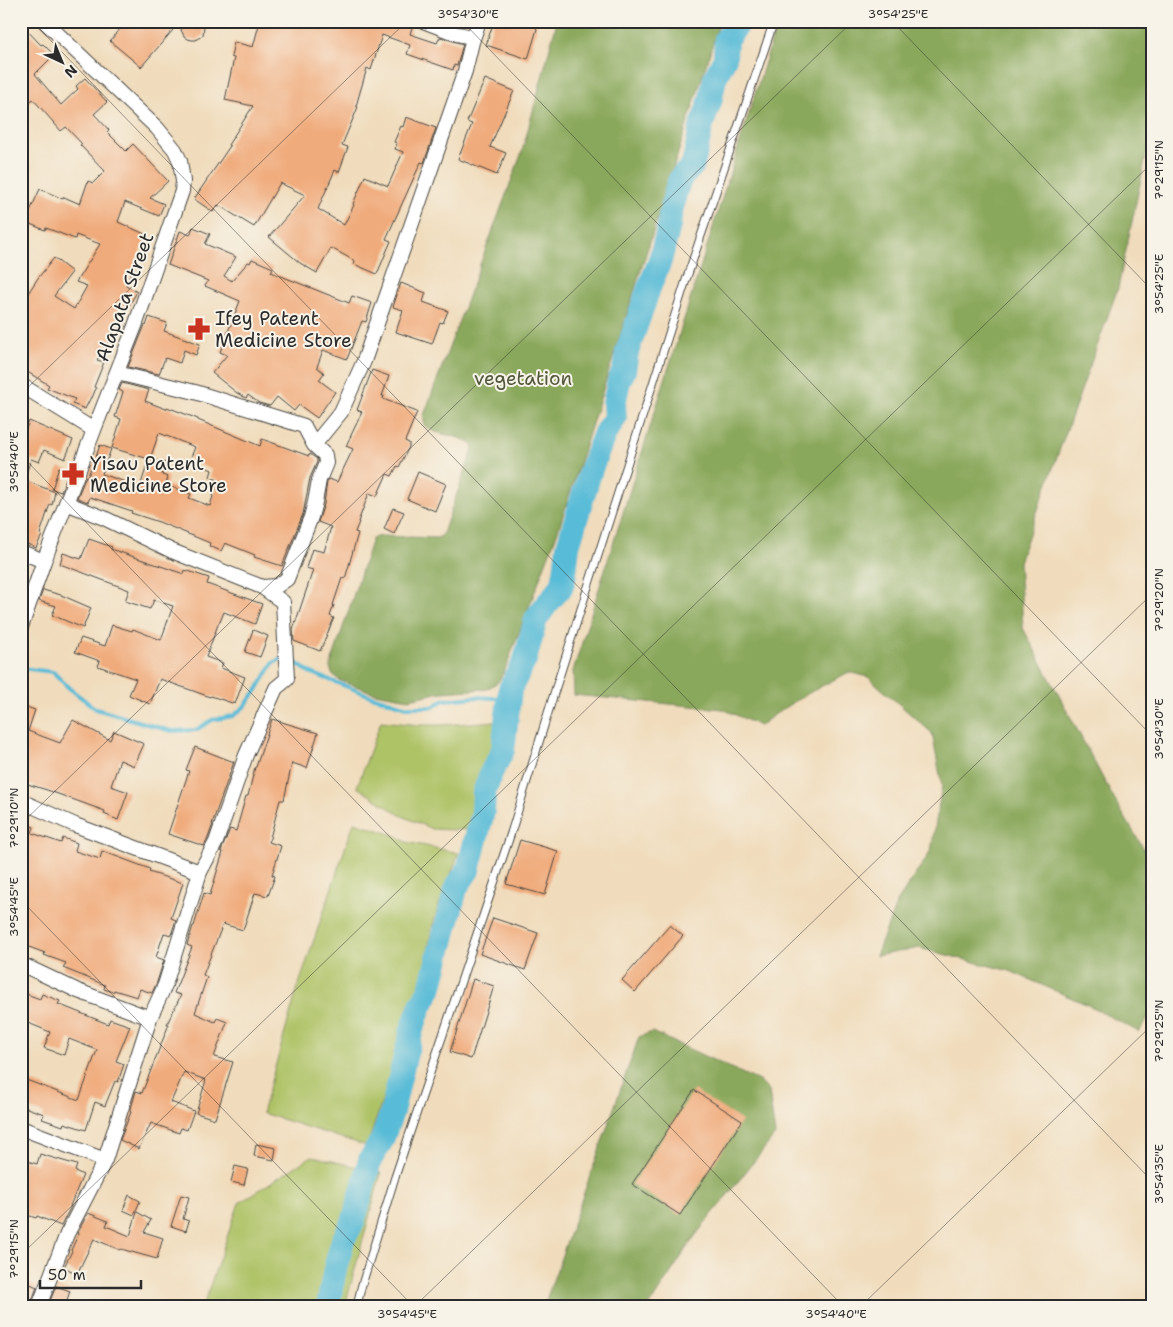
<svg xmlns="http://www.w3.org/2000/svg" width="1173" height="1327" font-family="'Shantell Sans',sans-serif">
  <rect width="100%" height="100%" fill="#f7f3e8"/>
  <filter id="ink" filterUnits="userSpaceOnUse"><feTurbulence type="fractalNoise" baseFrequency=".02" numOctaves="2"/><feDisplacementMap in="SourceGraphic" scale="10" xChannelSelector="R" yChannelSelector="G"/><feConvolveMatrix kernelMatrix="1 2 1 2 8 2 1 2 1" color-interpolation-filters="sRGB"/></filter>
  <filter id="wash" filterUnits="userSpaceOnUse"><feTurbulence type="fractalNoise" baseFrequency=".0096" numOctaves="4" result="noise"/><feDisplacementMap in="SourceGraphic" scale="20" xChannelSelector="R" yChannelSelector="G"/><feGaussianBlur stdDeviation="1.12" result="paint"/><feColorMatrix in="noise" values="0 0 0 0 0 0 0 0 0 0 0 0 0 0 0 0 0 1.4 0 .05"/><feComposite in="paint" operator="in"/></filter>
  <g filter="url(#wash)">
    <rect width="100%" height="100%" fill="#f0dcbc"/>
    <!-- green -->
    <path fill="#aec266" stroke="#6c7648" d="M381 721 420 725H443L497 721V759L472 829 454 830 432 829 400 815 357 787Z
      M354 822 397 836 406 842 459 853 439 905 432 928 423 981 367 1146 262 1113 297 990Z
      M312 1156 381 1173 345 1306H203L239 1203Z"/>
    <!-- forest -->
    <path fill="#8aa85b" stroke="#5a6a43" d="M557 21H720L558 531 504 672 498 682 487 689 442 692 409 699 375 693 339 680 332 674 330 667 372 539 376 537 381 536 436 538 440 537 443 533 473 449 472 444C457 433 439 438 424 425V415L522 152Z
      M778 21H1152V127L1118 288 1019 562 1023 628 1114 799 1152 863V1011L1139 1032 1088 1005 1010 971 919 948 876 956 897 902 931 851 942 786 932 733 868 677 849 672C818 688 787 703 760 726L723 709 574 695 573 671Z
      M652 1032 759 1081 769 1091 775 1135 695 1236 649 1306H544L639 1037Z"/>
    <g fill="none" stroke-linecap="round" stroke-linejoin="round">
      <!-- stream -->
      <path stroke="#59bbd7" stroke-width="4" d="M290 659 309 672 371 696 407 707H433L443 700 477 697 509 699
        M21 668 53 672 69 688 96 709 171 731 196 730 212 720 233 716 244 707 257 690 273 663 284 658"/>
      <!-- river -->
      <path stroke="#59bbd7" stroke-width="24" d="M328 1306 335 1269 343 1240 353 1222 361 1195 370 1160 382 1140 392 1112 400 1077 412 1029 421 1005 430 989 456 888 468 870 483 812 484 793 491 773 503 750 509 699 510 689 525 660 536 619 546 605 562 586 565 573 568 546 591 469 605 433 615 418 614 404 619 381 624 371 627 352 649 288 660 261 669 226 670 216 675 194 680 179 693 165 702 124 710 102 715 78 725 58 726 39 737 26 738 21"/>
    </g>
    <g id="blocks">
      <!-- building -->
      <path fill="#f0ab7b" fill-rule="evenodd" d="M127 21H162L173 30 141 67 110 41Z
        M184 21H202L204 26 203 35 196 40H192L188 39 184 36 181 30Z
        M260 21H414L410 34 437 43 440 37 463 44 457 66 454 65 453 70 407 54 410 45 382 35 371 70 367 68 356 106 358 107 342 145 348 147 339 172 335 170 318 209 344 225 354 205 353 204 365 176 388 186 403 152 395 149 397 143 394 142 401 126 403 127 406 117 436 128 424 163 421 162 386 239 391 241 377 274 354 264 355 261 331 248 317 273 300 263 269 237 305 195 280 183 254 227 218 205 213 212 194 199 230 146 228 145 253 106 225 100 234 58 231 57 234 42 253 47Z
        M494 21H538L536 28 537 29 528 59 486 45Z
        M21 24 41 45 43 44 54 55 35 74 61 105 78 89 76 86 85 78 107 102 94 114 109 130 107 132 126 151 133 144 168 181 150 198 164 204 159 216 125 202 118 222 147 235 126 285 137 292 112 334 113 335 97 360 104 362 94 387 96 388 92 398 91 397 85 409 72 404 75 399 47 388 49 385 24 370 28 364 21 360V304L38 278 54 258 72 272 54 296 74 309 87 286 76 282 100 244 76 235 75 239 46 228 45 230 25 222 40 189 63 199 64 197 80 204 88 181 93 183 105 171 80 145 82 144 66 127 61 131 33 99 21 111Z
        M485 79 514 91 490 147 506 153 497 175 458 159 472 124 467 122Z
        M193 227 210 234 205 244 236 257 224 276 232 281 248 262 250 263 252 259 273 268 271 272 349 303 352 296 372 303 366 322 362 321 347 359 323 350 317 367 324 373 319 380 335 392 317 418 299 405 294 411 277 397 270 406 259 403 248 395 246 398 237 393 212 373 227 355 220 352 240 301 205 286 208 281 168 265 180 231 190 235Z
        M401 283 426 293 423 302 448 311 443 323 440 322 432 344 396 332 403 310 393 307Z
        M149 317 167 323 164 331 200 344 196 355 184 350 180 363 165 358 159 374 128 367 145 325 146 326Z
        M372 370 389 376 382 396H384L383 399 417 412 405 441 409 443V447L399 467 397 466 392 476 387 474 377 496 369 493 358 522H359L355 532 358 533 345 579 342 578 333 605H334L330 616 334 618 320 651 294 641 293 630 313 570 306 568 312 549 324 552 331 527 318 522 324 504 327 482 329 479 337 482 353 449 346 446 362 412 357 410Z
        M122 383 149 390 145 401 166 409 167 407 198 419V420L260 446 262 439 309 456 310 454 317 459V462L310 478 303 514 282 566 254 557 255 555 225 543 221 551 209 546 210 543 159 522 131 513 132 511 90 497 88 502 77 498 86 476H88L91 468 92 469 100 445 111 449 102 474 140 487 149 459 112 448 121 419 115 417 123 392 119 390ZM159 433 195 447 190 460 212 470 210 477 218 480 210 506 189 498 191 494 166 485 168 477 162 475 166 463 150 459Z
        M29 421 73 440 65 459 44 450 39 462 31 459 23 483 21 482V442Z
        M59 467 69 470 61 492 52 489Z
        M418 472 446 484 435 511 407 499Z
        M26 481 55 492 52 505 50 504 40 534 42 535 36 548 21 541V493Z
        M393 508 404 512 394 534 384 529Z
        M89 539 112 547 111 549 184 574 185 570 209 578 207 584 262 604 255 624 224 612 220 622H219L206 657 223 663 221 668 245 677 235 704 211 696 210 697 160 679 150 704 129 695 136 679 98 666 100 661 75 652 81 638 105 646 112 625 132 631 133 629 161 640 173 606 154 600 150 609 125 601 129 590 60 564 63 553 81 559Z
        M43 590 61 595 91 608 83 628 52 615 56 606 39 601Z
        M253 630 268 636 260 657 245 652Z
        M21 705 35 710 28 731 60 743 73 720 110 740 114 731 144 744 134 766 120 760 111 786 128 792 118 820 104 814 105 811 47 790 21 782Z
        M272 719 318 733 307 768 292 763 284 800H280L269 842 281 846 272 875 275 876 268 896 255 893 243 930 223 924 203 975 207 977 195 1013 215 1022 217 1018 227 1022 214 1057 233 1062 215 1119 196 1113 206 1080 184 1072 171 1102 194 1111 187 1130 181 1128 179 1133 151 1123 139 1149 120 1140 131 1112H130L136 1091 142 1093 169 1024H167L181 995 174 993 192 947 187 945 193 926H194L204 893 210 895 223 852 221 851 230 829 236 831 246 796H248L255 767H256Z
        M195 747 234 762 212 824H213L208 838 204 846 168 834 189 771 186 770Z
        M21 822 34 827 32 833 61 843 63 838 77 843 75 851 100 859 102 851 150 869 149 872 183 883 171 918 176 920 171 935 164 933 156 957 164 960 157 982 152 993 140 989 137 997 114 990 113 992 104 989 105 985 63 968 66 963 44 955 45 953 21 944Z
        M520 840 558 851 545 895 506 884Z
        M493 918 538 933 525 970 480 954Z
        M670 925 683 936 635 992 622 980Z
        M473 979 494 986 471 1059 450 1052Z
        M21 992 40 999 42 994 60 1001 58 1004 108 1024 110 1019 130 1026 116 1061 124 1064 118 1082 115 1081 105 1106 95 1102 86 1130 64 1123 63 1126 42 1119 44 1114 21 1106V1078L79 1100 97 1050 69 1039 64 1055 44 1048 50 1032 21 1020Z
        M694 1090 742 1121 680 1215 632 1184Z
        M256 1144 276 1148 274 1160 254 1156Z
        M40 1154 77 1165 75 1171 83 1175 70 1206H71L61 1226 37 1216 36 1218 21 1213V1159L37 1164Z
        M235 1166 248 1169 244 1185 231 1182Z
        M129 1195 140 1201 134 1215 123 1210Z
        M181 1195 189 1197 183 1219 189 1221 186 1231 171 1226Z
        M137 1212 151 1220 144 1232 163 1238 157 1259 121 1249 120 1250 94 1239 77 1274 64 1267 72 1251 71 1250 79 1233 78 1232 88 1213 108 1221 106 1226 130 1236Z
        M21 1280 37 1287 30 1306H21Z
        M56 1286 70 1291 65 1306H48Z"/>
    </g>
  </g>
  <g filter="url(#ink)">
    <use href="#blocks" fill-opacity="0" stroke="#494641" stroke-width="1"/>
    <g fill="none" stroke-linecap="round" stroke-linejoin="round">
      <defs>
        <path id="lane" d="M357 1306 361 1288 395 1177 511 833 556 687 686 280 774 21"/>
        <path id="street" d="M423 21 457 34 473 37
          M117 373 195 392 304 426 314 445 325 455 326 463 319 480 315 502 311 517 287 579 277 586 262 587
          M21 385 94 430
          M314 445 341 412 364 361 465 71 472 42 479 21
          M21 552 44 561
          M21 627 44 561 94 430 135 326 182 191 183 181 180 161 175 150 157 128 44 21
          M21 801 75 825 200 872
          M21 964 78 991 150 1018
          M21 1128 105 1160
          M39 1306 67 1234 105 1160 150 1018 165 985 200 872 216 842 246 755 276 688 287 679 283 602 262 587 172 551 104 518 66 503"/>
      </defs>
      <!-- lane casing -->
      <use href="#lane" stroke="#494641" stroke-width="9"/>
      <!-- street casing -->
      <use href="#street" stroke="#494641" stroke-width="16"/>
      <!-- lane -->
      <use href="#lane" stroke="#fff" stroke-width="7"/>
      <!-- street -->
      <use href="#street" stroke="#fff" stroke-width="14"/>
    </g>
  </g>
  <!-- ticks -->
  <path fill="none" stroke="#2b2b2b" stroke-width="1" stroke-opacity="0.45" d="M32 21 1152 1181M462 21 1152 736M892 21 1152 290M21 394 407 21M21 455 843 1306M21 824 853 21M21 900 413 1306M21 1255 1152 163M415 1306 1152 594M861 1306 1152 1025"/>
  <!-- icons -->
  <defs>
    <symbol id="pharmacy-bare" viewBox="-9 -9 18 18"><path d="M-2-6h4v4h4v4h-4v4h-4v-4h-4v-4h4Z" fill="#c8321e" stroke="#f7f3e8" stroke-width="2.5" paint-order="stroke"/></symbol>
  </defs>
  <g fill-rule="evenodd">
    <use href="#pharmacy-bare" x="183" y="313" width="32" height="32"/>
    <use href="#pharmacy-bare" x="57" y="458" width="32" height="32"/>
  </g>
  <g text-anchor="middle" stroke-width="4" stroke-linejoin="round" paint-order="stroke">
    <!-- street labels -->
    <g font-size="19" fill="#2b2b2b" stroke="#f7f3e8">
      <text transform="translate(124 297) rotate(-70)" y="7">Alapata Street</text>
    </g>
    <!-- poi labels -->
    <g font-size="19" fill="#2b2b2b" stroke="#f7f3e8" text-anchor="start">
      <text x="215" y="325">Ifey Patent<tspan x="215" dy="22">Medicine Store</tspan></text>
      <text x="90" y="470">Yisau Patent<tspan x="90" dy="22">Medicine Store</tspan></text>
    </g>
    <!-- park labels -->
    <g font-size="19" fill="#52583d" stroke="#f7f3e8">
      <text x="523" y="385">vegetation</text>
    </g>
  </g>
  <!-- margin -->
  <rect width="1173" height="1327" fill="none" stroke="#f7f3e8" stroke-width="55"/>
  <!-- north arrow -->
  <g transform="translate(62 62) rotate(136)" stroke="#f7f3e8" stroke-width="4" paint-order="stroke">
  <path d="M0-4L9 19L0 12L-9 19Z" fill="#2b2b2b"/>
  <text y="-8" font-size="14" font-weight="bold" text-anchor="middle" fill="#2b2b2b">N</text>
  </g>
  <!-- scale -->
  <path d="M40 1280v8h101v-8" fill="none" stroke="#2b2b2b" stroke-width="2.5"/>
  <text x="48" y="1280" font-size="15" fill="#2b2b2b" stroke="#f7f3e8" stroke-width="4" paint-order="stroke">50 m</text>
  <rect x="28" y="28" width="1118" height="1272" fill="none" stroke="#2b2b2b" stroke-width="2"/>
  <g font-size="12" text-anchor="middle" fill="#2b2b2b">
    <text x="468" y="18">3°54'30"E</text>
    <text x="898" y="18">3°54'25"E</text>
    <text transform="translate(1159 170) rotate(-90)" y="4">7°29'15"N</text>
    <text transform="translate(1159 284) rotate(-90)" y="4">3°54'25"E</text>
    <text transform="translate(14 462) rotate(-90)" y="4">3°54'40"E</text>
    <text transform="translate(1159 600) rotate(-90)" y="4">7°29'20"N</text>
    <text transform="translate(1159 729) rotate(-90)" y="4">3°54'30"E</text>
    <text transform="translate(14 818) rotate(-90)" y="4">7°29'10"N</text>
    <text transform="translate(14 907) rotate(-90)" y="4">3°54'45"E</text>
    <text transform="translate(1159 1031) rotate(-90)" y="4">7°29'25"N</text>
    <text transform="translate(1159 1174) rotate(-90)" y="4">3°54'35"E</text>
    <text transform="translate(14 1249) rotate(-90)" y="4">7°29'15"N</text>
    <text x="407" y="1318">3°54'45"E</text>
    <text x="836" y="1318">3°54'40"E</text>
  </g>
</svg>
